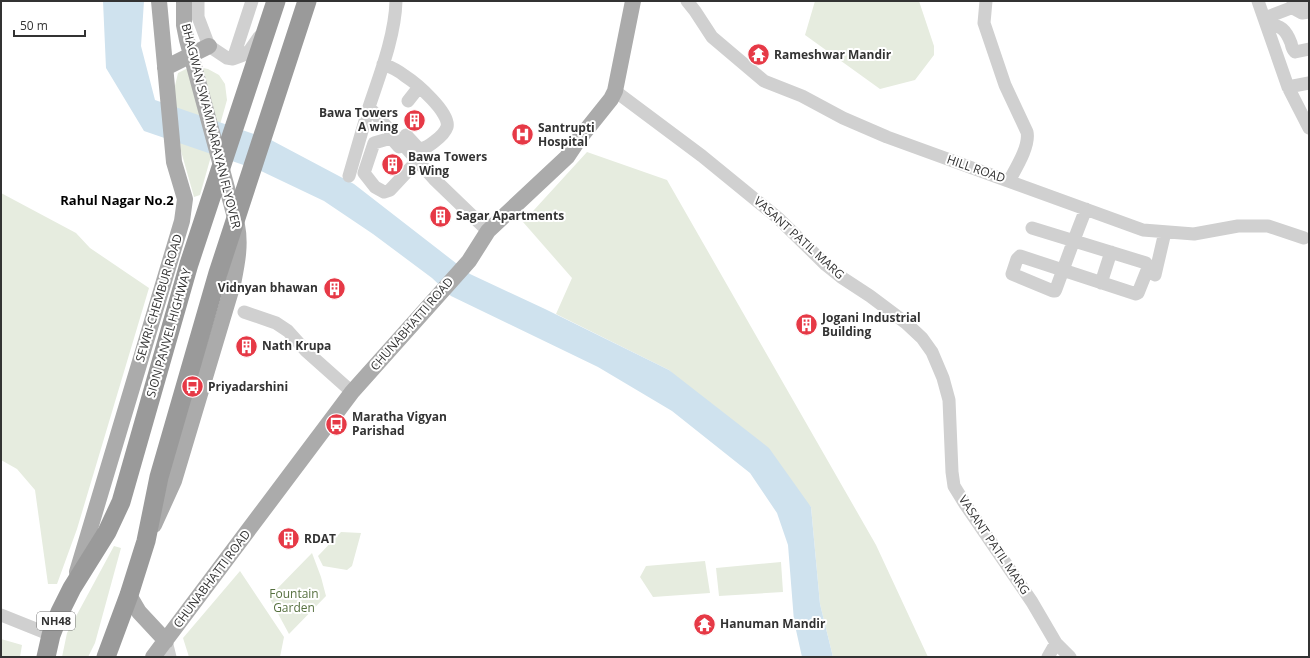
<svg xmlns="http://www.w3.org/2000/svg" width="1310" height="658" font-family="'Open Sans',sans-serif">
  <rect width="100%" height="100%" fill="#fff"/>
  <!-- green -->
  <path fill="#e6ecdf" d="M815 1H919L934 46V55L915 80 880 89 805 35Z
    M198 67 208 69 219 75 225 84 227 100 200 195 194 197 181 151 174 90 178 73 186 69Z
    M587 152 667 180 876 545 928 657H833L820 604 811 507 669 370 556 314 572 278 523 222Z
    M1 193 76 233 90 248 149 288 77 529 57 584H48L35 490 17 469 1 460Z
    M341 532 361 533 352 566 347 570 323 566 318 556Z
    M114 546 121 548 95 643 88 657H62L67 633Z
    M312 553 321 577 326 596 289 634 269 597Z
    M705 561 710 593 653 597 640 577 646 566Z
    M781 562 783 592 719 596 716 568Z
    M240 571 284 637 280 657H189L183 638Z
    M1 639 22 645 20 657H1Z"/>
  <!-- water -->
  <path fill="#cfe2ee" d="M103 1H144L141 46 155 100 271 140 354 184 470 274 545 309 669 370 769 448 811 507 820 604 833 657H802L794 621 788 545 777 513 750 473 672 411 598 367 451 296 432 278 373 234 324 201 261 171 144 131 106 68Z"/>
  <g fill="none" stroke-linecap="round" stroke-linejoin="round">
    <!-- minor -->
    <path stroke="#d0d0d0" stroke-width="13" d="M198 1V17L209 46 227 58 233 59 244 55 250 50 259 37
      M396 1C395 36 380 74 369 107L434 179 488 231
      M687 1 695 11 712 37 764 81 802 96 843 118 887 137 1143 230 1194 234 1238 226H1268L1304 238
      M986 1 984 23 1005 85 1027 132C1030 146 1016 168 1009 181
      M1258 1 1288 87 1309 128
      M1291 7 1302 13 1309 12
      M1265 18 1309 1
      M1267 24C1281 25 1286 30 1291 43 1292 47 1292 49 1295 52L1309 49
      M233 59 252 1
      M383 64C391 67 399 71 405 76 416 83 451 113 447 127 445 133 439 138 435 141 430 145 424 150 418 148L406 135
      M1288 87 1309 83
      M615 91 702 156 778 218 826 265 841 277 870 296 906 323 922 338 932 352 943 378 949 400 952 472 954 486 965 504 1032 602 1056 643 1070 657
      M408 101 419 87
      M399 147 391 138 374 143 364 173 375 187 384 192 390 190 418 160
      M349 176 369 107
      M1032 228 1146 263 1148 266V268L1138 293 1136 294 1020 256 1017 259 1012 274 1053 291H1055L1056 289C1066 262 1075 236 1086 209
      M1155 275 1165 232
      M1101 283 1111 252
      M244 312 276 323 288 331 306 351 352 392
      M1 615 51 635
      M166 641 170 657
      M1048 657 1056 643"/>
    <!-- major -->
    <path stroke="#ababab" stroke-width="16" d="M165 68 209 46
      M154 525 174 481 233 284C237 264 241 245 237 225L187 40 184 25V1
      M77 572 182 221 185 199 174 162 159 1
      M129 595 139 612 166 641
      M153 657 352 392 469 261 488 231 567 157 579 139 611 99 615 91 633 1"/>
    <!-- highway -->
    <path stroke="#9a9a9a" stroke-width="19" d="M46 657 51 635 60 612 72 588 107 532 121 502 189 264 276 1
      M106 657 129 595 146 541 159 477 218 273 307 1"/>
  </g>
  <!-- icons -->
  <defs>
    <symbol id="temple-disc" viewBox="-11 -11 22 22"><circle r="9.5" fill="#e63946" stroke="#fff"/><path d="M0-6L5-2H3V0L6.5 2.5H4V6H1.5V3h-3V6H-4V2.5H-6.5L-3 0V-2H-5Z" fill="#fff"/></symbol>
    <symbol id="building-disc" viewBox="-11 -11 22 22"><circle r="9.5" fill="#e63946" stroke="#fff"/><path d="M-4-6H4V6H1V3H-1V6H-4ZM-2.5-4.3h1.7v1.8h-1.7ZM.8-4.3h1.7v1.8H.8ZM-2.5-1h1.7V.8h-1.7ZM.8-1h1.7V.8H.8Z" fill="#fff"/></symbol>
    <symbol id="hospital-disc" viewBox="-11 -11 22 22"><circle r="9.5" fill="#e63946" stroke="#fff"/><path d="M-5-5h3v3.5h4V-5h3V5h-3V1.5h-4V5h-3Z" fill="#fff"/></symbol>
    <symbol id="bus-disc" viewBox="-11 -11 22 22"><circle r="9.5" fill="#e63946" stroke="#fff"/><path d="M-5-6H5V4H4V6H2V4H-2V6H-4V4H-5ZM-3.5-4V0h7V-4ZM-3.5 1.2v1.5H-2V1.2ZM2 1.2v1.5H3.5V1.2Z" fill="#fff"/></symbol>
  </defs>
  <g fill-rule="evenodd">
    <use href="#temple-disc" x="746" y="42" width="25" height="25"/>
    <use href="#building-disc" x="402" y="108" width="25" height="25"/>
    <use href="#hospital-disc" x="510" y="122" width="25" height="25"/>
    <use href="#building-disc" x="380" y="152" width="25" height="25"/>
    <use href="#building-disc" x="428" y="204" width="25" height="25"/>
    <use href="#building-disc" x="322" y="276" width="25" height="25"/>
    <use href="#building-disc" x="794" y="312" width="25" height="25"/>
    <use href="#building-disc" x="234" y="334" width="25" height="25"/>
    <use href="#bus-disc" x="180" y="374" width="25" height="25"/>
    <use href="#bus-disc" x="324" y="412" width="25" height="25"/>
    <use href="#building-disc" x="276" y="526" width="25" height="25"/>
    <use href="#temple-disc" x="692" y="612" width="25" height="25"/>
  </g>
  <g text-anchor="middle" stroke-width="4" stroke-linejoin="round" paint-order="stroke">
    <!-- shield labels -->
    <rect fill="#fff" stroke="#707070" stroke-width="1" x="37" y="612" width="38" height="18" rx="3"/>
    <g font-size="11" font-weight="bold" fill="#333">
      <text x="56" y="625">NH48</text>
    </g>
    <!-- poi labels -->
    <g font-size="12" font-weight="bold" fill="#333" stroke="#fff" text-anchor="start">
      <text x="774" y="59">Rameshwar Mandir</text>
      <text x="398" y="117" text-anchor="end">Bawa Towers<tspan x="398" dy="14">A wing</tspan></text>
      <text x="538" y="132">Santrupti<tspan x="538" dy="14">Hospital</tspan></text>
      <text x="408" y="161">Bawa Towers<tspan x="408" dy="14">B Wing</tspan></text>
      <text x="456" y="220">Sagar Apartments</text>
      <text x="318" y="292" text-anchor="end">Vidnyan bhawan</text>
      <text x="822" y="322">Jogani Industrial<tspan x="822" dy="14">Building</tspan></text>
      <text x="262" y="350">Nath Krupa</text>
      <text x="208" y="391">Priyadarshini</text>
      <text x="352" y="421">Maratha Vigyan<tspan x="352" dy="14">Parishad</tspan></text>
      <text x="304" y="543">RDAT</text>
      <text x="720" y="628">Hanuman Mandir</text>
    </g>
    <!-- street labels -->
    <g font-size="12" fill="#333" stroke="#fff">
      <text transform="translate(211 126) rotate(76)" y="4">BHAGWAN SWAMINARAYAN FLYOVER</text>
      <text transform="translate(976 169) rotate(19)" y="4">HILL ROAD</text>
      <text transform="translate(799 238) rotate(42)" y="4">VASANT PATIL MARG</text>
      <text transform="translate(159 298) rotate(-73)" y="4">SEWRI-CHEMBUR ROAD</text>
      <text transform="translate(412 324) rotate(-49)" y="4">CHUNABHATTI ROAD</text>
      <text transform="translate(169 333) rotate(-74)" y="4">SION PANVEL HIGHWAY</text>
      <text transform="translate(994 545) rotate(56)" y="4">VASANT PATIL MARG</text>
      <text transform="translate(212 579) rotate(-53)" y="4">CHUNABHATTI ROAD</text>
    </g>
    <!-- park labels -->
    <g font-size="12" fill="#56703f" stroke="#fff">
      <text x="294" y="598">Fountain<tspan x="294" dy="14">Garden</tspan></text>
    </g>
    <!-- neighbourhood labels -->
    <g font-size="13" font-weight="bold" fill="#000" stroke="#fff">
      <text x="117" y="205">Rahul Nagar No.2</text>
    </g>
  </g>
  <!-- border -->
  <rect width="1310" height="658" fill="none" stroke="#333333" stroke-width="4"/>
  <!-- scale -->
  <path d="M14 30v6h71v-6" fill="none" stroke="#333333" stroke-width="2"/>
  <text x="20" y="30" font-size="12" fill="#333333" stroke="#ffffff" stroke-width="3" paint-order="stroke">50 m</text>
</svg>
